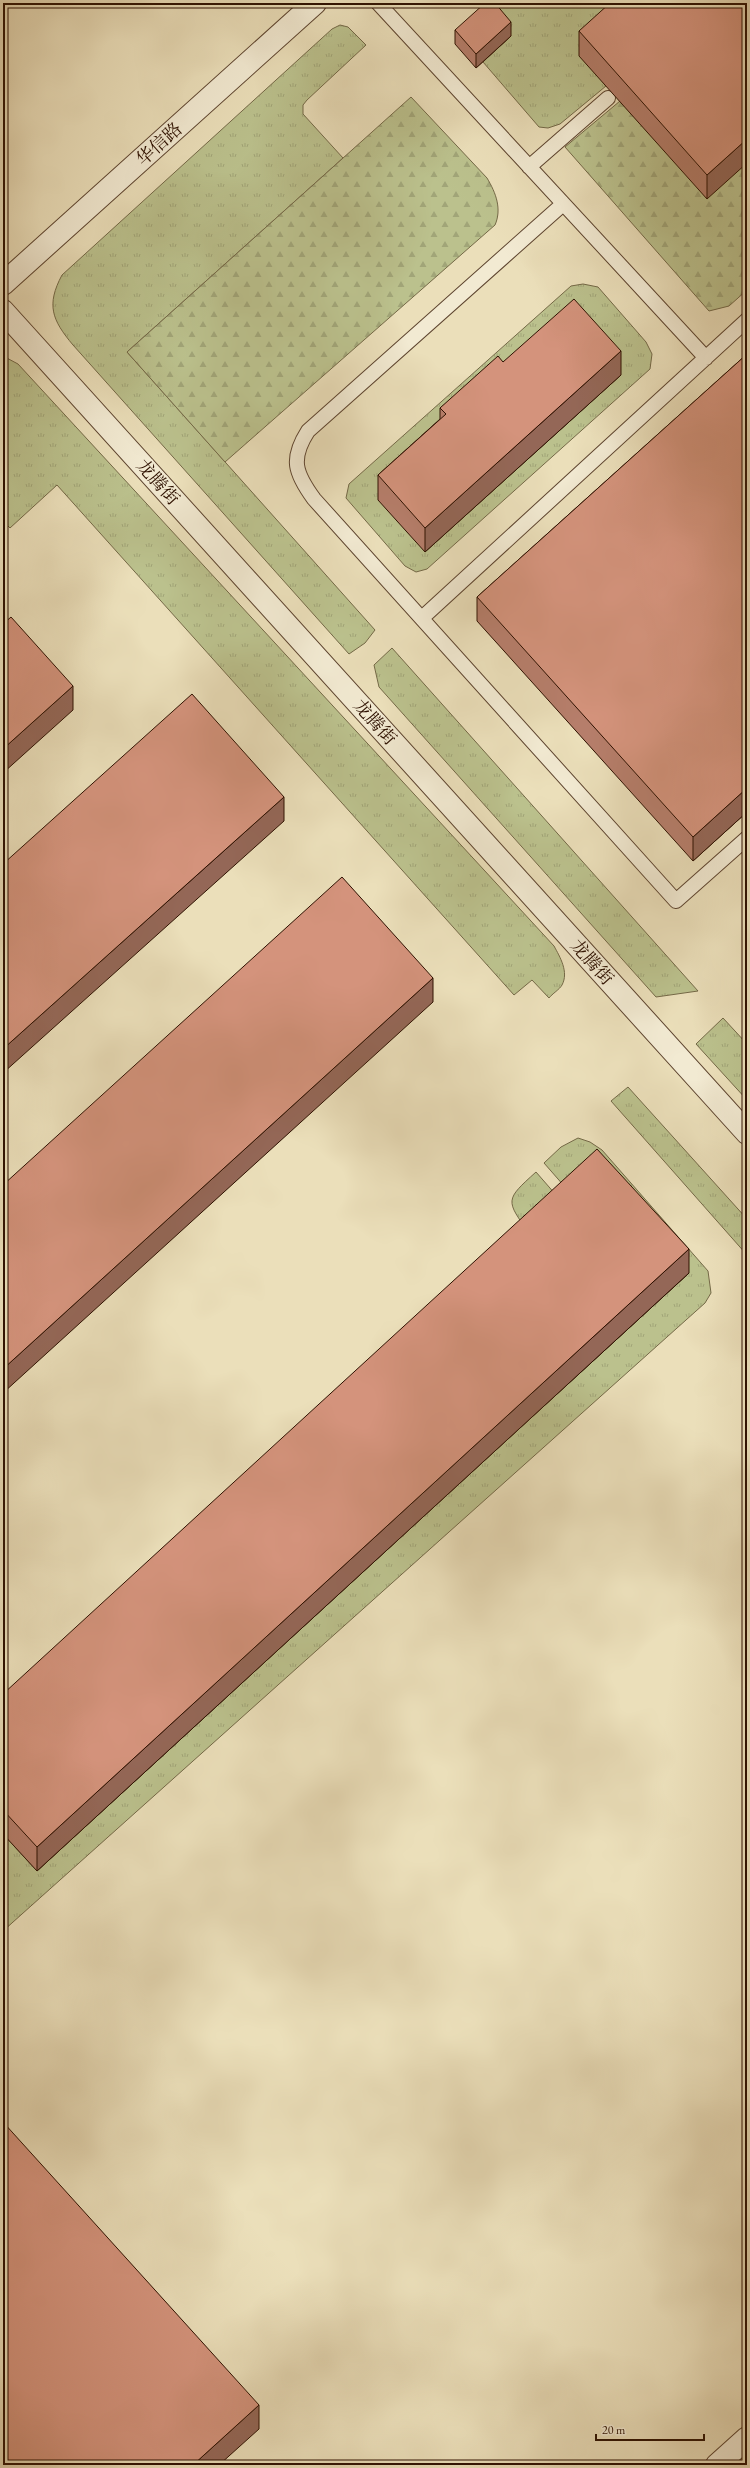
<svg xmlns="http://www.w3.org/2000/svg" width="750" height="2468" font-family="'EB Garamond','Noto Serif SC',serif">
  <defs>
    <pattern id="grass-tufts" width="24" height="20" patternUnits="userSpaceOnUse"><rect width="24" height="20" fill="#bbc18d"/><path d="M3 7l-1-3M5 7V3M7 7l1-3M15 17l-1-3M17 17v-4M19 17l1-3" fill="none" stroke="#a1a578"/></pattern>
    <pattern id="forest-firs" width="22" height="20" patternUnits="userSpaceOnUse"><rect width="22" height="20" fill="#bbc18d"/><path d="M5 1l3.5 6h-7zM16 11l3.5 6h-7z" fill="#a1a578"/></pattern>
  </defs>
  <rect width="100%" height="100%" fill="#ebdfba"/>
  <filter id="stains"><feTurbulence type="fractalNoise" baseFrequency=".005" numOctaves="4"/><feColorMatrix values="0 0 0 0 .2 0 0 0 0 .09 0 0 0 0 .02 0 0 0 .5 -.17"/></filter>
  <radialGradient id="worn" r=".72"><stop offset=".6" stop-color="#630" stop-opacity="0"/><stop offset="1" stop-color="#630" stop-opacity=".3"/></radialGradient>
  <!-- grass -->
  <path fill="url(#grass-tufts)" stroke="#746947" d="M488 3H637L606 86 560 124 548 128 539 127 483 62 511 36Z
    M340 25 348 27 366 45 307 100 303 105V114L343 158 127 352 375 630 365 643 349 654 73 345C52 320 46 305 62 275L332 29Z
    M583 284 598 287 646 342 652 354 650 369 427 569 416 572 405 566 346 498 349 484 571 286Z
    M3 356 18 364 554 946C560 957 569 972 562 985 560 989 552 994 549 998L532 980 514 995 57 485 10 528 3 521Z
    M392 648 698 991 656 997 379 687 374 665Z
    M723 1018 747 1044V1100L696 1044Z
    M628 1087 747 1219V1255L611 1101Z
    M578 1138 590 1142 602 1150 708 1271 711 1293 705 1303 3 1931V1834L37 1871 689 1273 572 1195 544 1163 561 1147Z
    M536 1172 563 1203 530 1234C505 1200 505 1200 536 1172Z"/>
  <!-- forest -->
  <path fill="url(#forest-firs)" stroke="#746947" d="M411 97 487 178C496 193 502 209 495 225L225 462 127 352Z
    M620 101 747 163V290L729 306 709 311 565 147Z"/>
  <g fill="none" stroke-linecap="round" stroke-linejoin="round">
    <defs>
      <path id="service" d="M378 3 706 358
        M529 167 608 98
        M563 204 308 431C290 459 295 473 314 499L676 901 747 838
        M422 618 747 320"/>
      <path id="minor" d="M3 284 315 3
        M3 311 747 1133
        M717 2465 747 2438"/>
    </defs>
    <!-- service casing -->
    <use href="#service" stroke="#5d442f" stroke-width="16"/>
    <!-- minor casing -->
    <use href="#minor" stroke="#5d442f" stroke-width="24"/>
    <!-- service -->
    <use href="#service" stroke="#f2ead2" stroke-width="14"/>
    <!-- minor -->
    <use href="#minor" stroke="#f2ead2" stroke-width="22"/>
  </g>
  <!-- wall -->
  <path fill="#b67e6b" stroke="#2e1101" d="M747 3 707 199 579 56V31Z
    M455 30 511 36 476 68 455 44Z
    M747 354V812L693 861 477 621V597Z
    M503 362 621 375 425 552 378 500V475L440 419V408Z
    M689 1273 37 1871 3 1834V1694Z"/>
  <!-- shaded-wall -->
  <path fill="#946757" stroke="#2e1101" d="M511 22V36L476 68V54Z
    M747 139V163L707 199V175Z
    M621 351V375L425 552V528Z
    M73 686V710L3 773V749Z
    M747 788V812L693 861V837Z
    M284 797V821L3 1073V1049Z
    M433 978V1002L3 1393V1369Z
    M689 1249V1273L37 1871V1847Z
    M259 2405V2429L219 2465H193Z"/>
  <!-- building -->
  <path fill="#d4937c" stroke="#2e1101" d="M485 3H495L511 22 476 54 455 30Z
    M610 3H747V139L707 175 579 31Z
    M574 299 621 351 425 528 378 475 446 414 440 408 498 356 503 362Z
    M747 354V788L693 837 477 597Z
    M11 617 73 686 3 749V624Z
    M192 694 284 797 3 1049V864Z
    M342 877 433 978 3 1369V1185Z
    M597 1149 689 1249 37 1847 3 1810V1694Z
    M3 2122 259 2405 193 2465H3Z"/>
  <g text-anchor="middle" stroke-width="3.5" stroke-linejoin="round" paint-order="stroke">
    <!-- street labels -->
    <g font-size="18" fill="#2e1101" stroke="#f2ead2">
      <text transform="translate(159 144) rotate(-42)" y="6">华信路</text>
      <text transform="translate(158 482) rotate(48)" y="6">龙腾街</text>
      <text transform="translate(375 722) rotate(48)" y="6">龙腾街</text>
      <text transform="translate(592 962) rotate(48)" y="6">龙腾街</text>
    </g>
  </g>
  <!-- margin -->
  <rect width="750" height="2468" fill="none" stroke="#ebdfba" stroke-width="16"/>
  <rect x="4" y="4" width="742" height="2460" fill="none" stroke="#2e1101" stroke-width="2"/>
  <rect x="8" y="8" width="734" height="2452" fill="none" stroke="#2e1101"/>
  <!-- scale -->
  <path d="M596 2434v6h108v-6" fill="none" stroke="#2e1101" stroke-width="2"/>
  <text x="602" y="2434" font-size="12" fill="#2e1101" stroke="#f2ead2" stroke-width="3" paint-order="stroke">20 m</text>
  <rect width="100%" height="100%" filter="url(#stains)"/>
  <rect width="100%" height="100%" fill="url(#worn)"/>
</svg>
